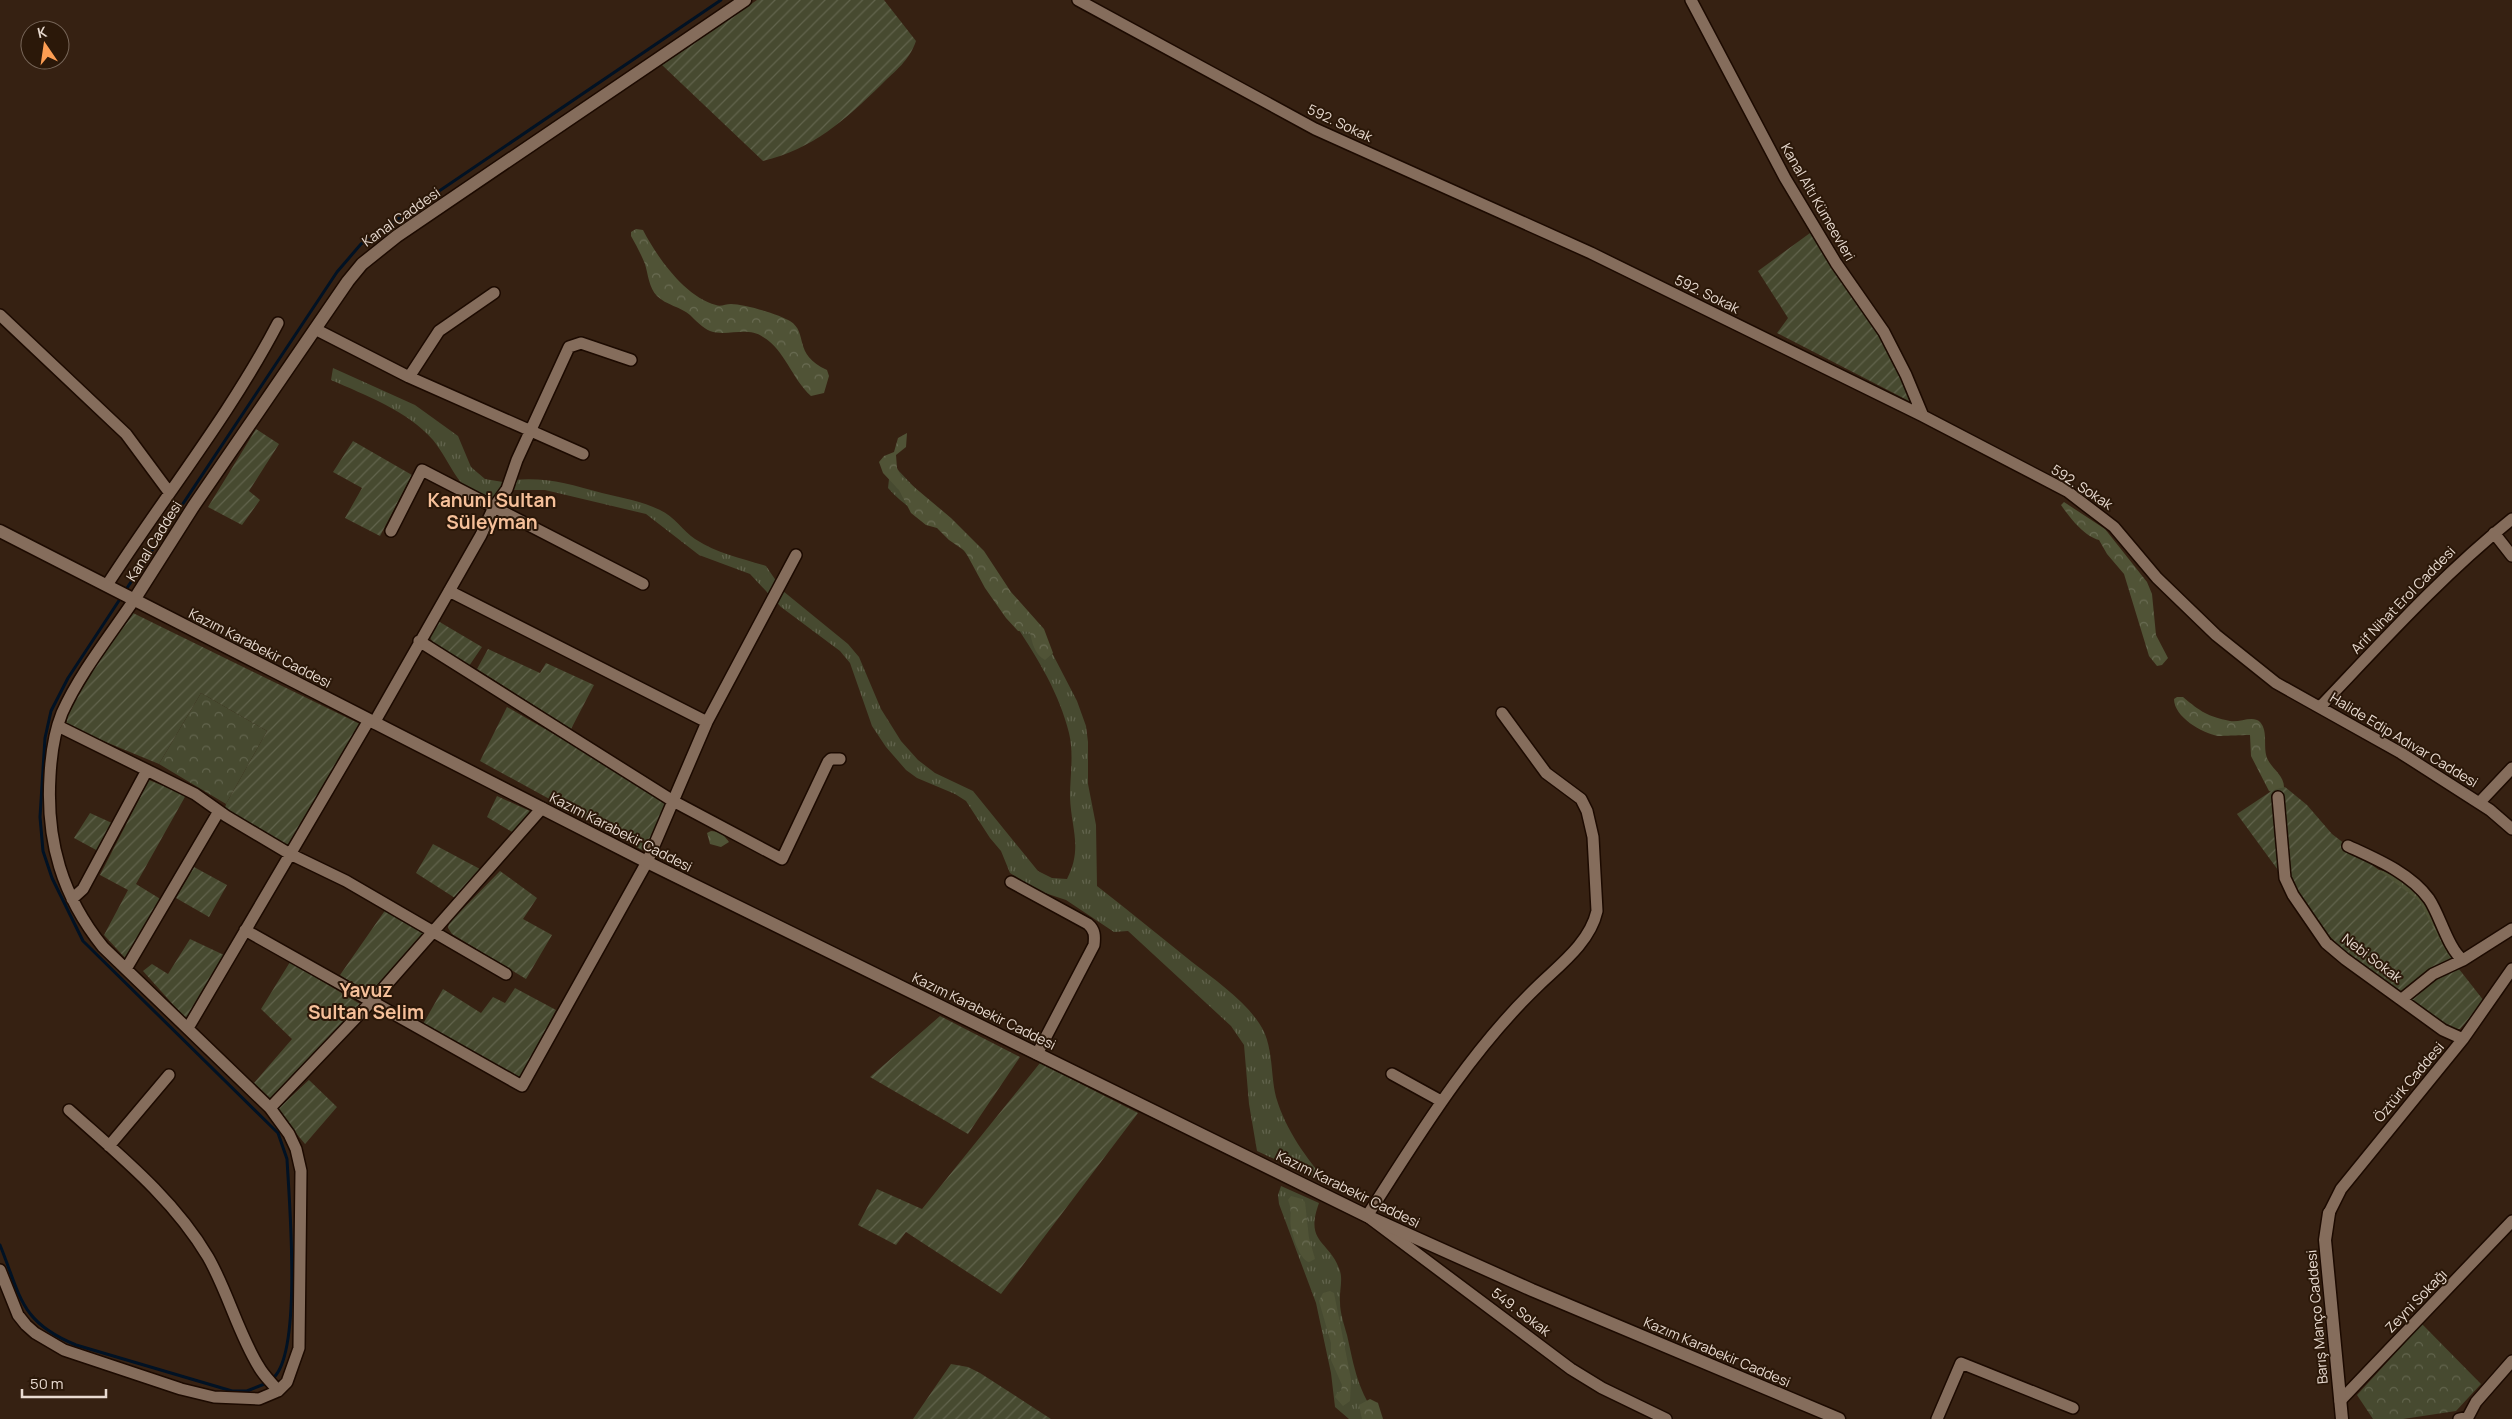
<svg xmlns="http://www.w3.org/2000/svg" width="2512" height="1419" font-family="Manrope,sans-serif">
  <defs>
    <pattern id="grass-tufts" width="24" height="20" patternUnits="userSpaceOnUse" patternTransform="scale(1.25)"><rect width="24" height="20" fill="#474a30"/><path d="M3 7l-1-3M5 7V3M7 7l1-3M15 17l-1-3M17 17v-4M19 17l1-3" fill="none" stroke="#62644d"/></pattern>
    <pattern id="forest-crowns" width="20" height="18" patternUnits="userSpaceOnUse" patternTransform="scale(1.25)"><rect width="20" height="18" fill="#505336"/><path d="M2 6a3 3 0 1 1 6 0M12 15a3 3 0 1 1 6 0" fill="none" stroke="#696b52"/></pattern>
    <pattern id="park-crowns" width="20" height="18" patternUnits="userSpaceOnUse" patternTransform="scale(1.25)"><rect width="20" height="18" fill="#474a30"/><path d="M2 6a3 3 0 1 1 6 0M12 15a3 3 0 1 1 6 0" fill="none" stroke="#62644d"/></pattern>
    <pattern id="garden-furrows" width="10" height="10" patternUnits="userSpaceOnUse" patternTransform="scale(1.25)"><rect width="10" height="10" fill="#474a30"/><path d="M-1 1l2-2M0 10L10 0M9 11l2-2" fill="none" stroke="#62644d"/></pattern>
  </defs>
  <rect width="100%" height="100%" fill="#362112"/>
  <!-- grass -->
  <path fill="url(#grass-tufts)" d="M333 368 415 405 458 436 471 467 485 479 503 482 504 486 496 500C460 500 452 463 433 440 408 411 365 395 331 380Z
    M898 470 931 505 1049 647 1077 701 1086 726 1088 742V784L1096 825 1097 886C1129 911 1160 936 1192 962 1215 980 1243 999 1259 1023 1274 1044 1270 1074 1276 1097 1286 1131 1306 1157 1328 1184L1257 1151 1249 1104 1244 1045 1231 1026 1128 931 1114 932 1066 900 1039 891 1010 873 1001 851 990 838 966 801 955 794 917 778 906 770 886 747 872 726 850 663 840 651 781 607 750 574 699 555 646 514 545 490H511L513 480C547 477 569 484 602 493 622 498 642 501 660 510 674 516 683 531 695 539 718 554 741 558 766 566L783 591 848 644 859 657 881 709 901 741 918 760 935 773 973 791 1038 871 1052 878 1067 879C1083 848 1071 828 1070 797 1070 776 1074 754 1069 733 1058 687 1029 645 1003 606 989 584 974 561 956 542 938 521 908 512 888 488L889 479Z
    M1281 1186 1319 1203C1304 1244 1330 1240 1340 1271 1343 1281 1339 1292 1340 1302 1340 1313 1344 1324 1347 1335 1354 1366 1358 1394 1380 1419H1349L1335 1407 1331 1373 1316 1303 1279 1204 1278 1195Z"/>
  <!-- forest -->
  <path fill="url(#forest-crowns)" d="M636 229 643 230C657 257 685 297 716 305 720 307 726 304 731 304 744 304 778 314 790 321 809 333 792 354 827 370L829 376 824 393 811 396C792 379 785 350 763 337 747 326 727 337 710 331 703 328 695 320 690 315 681 307 666 305 657 296 649 288 648 274 645 264 641 254 636 245 631 236V232Z
    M907 433 906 447 896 455 897 468 901 476 951 518 984 551 1011 592 1044 629 1053 653 1045 660C1035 655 1032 643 1030 632L1018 631 1006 618 985 588 965 551 949 540 937 528 926 525 911 513 899 490 883 473 879 462 884 456 894 452 898 438Z
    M2064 502 2105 529 2147 582 2152 594 2156 635 2168 658 2162 665 2157 666 2149 656 2124 574 2107 554 2099 540C2084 536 2070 518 2061 505Z
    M2177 697H2183C2201 712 2207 716 2230 721 2239 723 2253 715 2260 722 2269 732 2262 748 2268 760 2273 770 2285 776 2284 789L2274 793 2269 791 2251 756 2250 735C2244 735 2222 736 2218 736 2202 733 2174 717 2174 699Z
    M711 831 721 832 729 842 721 847 710 844 707 833Z
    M2366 869C2413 867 2434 917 2454 952L2453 959 2447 961Z
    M1291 1196 1302 1199 1305 1202 1309 1238 1315 1259 1309 1262C1300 1260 1293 1237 1291 1228 1289 1217 1293 1211 1288 1200Z
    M1330 1291 1334 1293 1351 1379 1350 1401 1343 1406 1335 1397 1337 1393 1341 1391 1342 1385 1331 1360V1343L1319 1301 1323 1293Z
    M1370 1399 1378 1403 1383 1419H1362L1359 1405Z"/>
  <!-- park -->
  <path fill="url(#park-crowns)" d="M201 693 267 731 226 804 159 764Z
    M2422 1324 2481 1384 2456 1411 2403 1419H2373L2357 1395Z"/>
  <!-- garden -->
  <path fill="url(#garden-furrows)" d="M757 0H884L916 41C909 61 896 70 881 85 845 120 813 149 763 161L662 65Z
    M1810 233 1890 351 1911 402 1777 333 1788 318 1758 271Z
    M256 429 279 444 249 491 260 500 242 525 208 507Z
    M353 441 412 475 380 536 345 518 362 488 333 472Z
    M133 613 362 725 290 846 286 847 225 808 226 804 267 731 201 693 159 764 67 726C64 702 117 636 133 613Z
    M438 621 482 647 469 666 435 646 429 636Z
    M488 649 540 673 546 663 594 685 571 729 477 669Z
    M507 707 623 774 669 804 644 851 480 761Z
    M149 780 186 795 136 884 162 900 127 960 104 935 128 890 100 875Z
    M2285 787 2307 805 2332 834 2419 901 2448 955 2484 1001 2460 1029H2451L2346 952 2319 926 2237 814 2273 790Z
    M497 796 530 811 514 833 487 817Z
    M90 813 112 823 98 851 74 838Z
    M433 844 480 869 455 898 416 873Z
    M194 867 227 885 209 917 176 898Z
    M500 871 537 898 523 919 552 935 526 979 452 934 448 928 449 923Z
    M386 909 423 933 370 995 340 975Z
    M190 939 224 955 186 1019 143 971 152 964 168 974Z
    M290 962 360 1004 271 1099 254 1083 292 1039 261 1009Z
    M515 988 556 1010 520 1079 423 1024 443 989 481 1013 493 997 505 1003Z
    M940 1016 1020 1057 968 1134 870 1077Z
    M1040 1063 1138 1113 1001 1294 906 1232 896 1245 858 1225 877 1189 922 1209Z
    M309 1080 337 1107 305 1144 277 1110Z
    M951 1364 968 1367 980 1373 1051 1419H913Z"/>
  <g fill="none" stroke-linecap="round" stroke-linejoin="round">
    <!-- stream -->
    <path stroke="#011224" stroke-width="3" d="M125 591 337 272 361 244 721 0
      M122 596 68 678 51 711 45 738 40 817 43 851 52 878 83 941 278 1133 287 1159C289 1199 303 1356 272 1379
      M0 1245C21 1297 20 1322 76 1345L232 1391H247L267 1383"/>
    <defs>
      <path id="minor" d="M1078 0 1315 129 1591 253 1923 416 2067 491 2114 527 2157 578 2216 635 2276 683 2401 753 2490 810 2512 829
        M1691 0 1785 178 1836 263 1884 332 1906 375 1923 416
        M0 315 126 434 169 492
        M315 329 409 377 583 454
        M409 377 439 331 494 293
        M391 531 422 470 643 584
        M2494 533 2512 556
        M107 585C163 498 230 415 278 323
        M449 591 707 722
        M419 641 673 801 782 859 828 762 831 759H840
        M2320 707C2382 642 2442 575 2512 519
        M1502 713 1546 773 1581 799 1587 811 1593 837 1597 911C1590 942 1561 964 1539 985 1469 1052 1419 1135 1367 1216L1571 1369 1602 1388 1666 1419
        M374 723 481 535 494 507 507 489 517 460 569 347 581 343 631 360
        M58 726 195 794 226 816 290 854 346 881 506 974
        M2278 797 2285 878 2293 895 2326 943 2345 959 2443 1030 2463 1039
        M2479 803 2512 768
        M2348 846C2376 859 2410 873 2429 899 2440 915 2448 949 2463 960L2512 929
        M1011 882 1088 924C1095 930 1095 936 1094 945L1037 1054
        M72 899 83 889 147 770
        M245 930 522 1086 647 862 707 722 796 555
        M126 969 219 811
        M2402 999 2433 974 2463 960
        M188 1028 369 720
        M1392 1074 1441 1101
        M270 1108 372 1001 542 808
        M69 1110C119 1155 173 1198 208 1257 228 1292 238 1333 259 1367 264 1376 272 1383 278 1391
        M109 1146 169 1075
        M2329 1213 2341 1189 2463 1039 2512 969
        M0 1270 18 1315 26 1325 35 1333 64 1350 181 1389 214 1397 259 1399 278 1391 287 1382 299 1348 301 1171 296 1149 289 1134 270 1108 103 947C62 896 46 841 50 776 51 756 54 733 62 713 80 673 109 637 134 600
        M2340 1401 2512 1221
        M1937 1419 1961 1363 2073 1408
        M2459 1419 2468 1417 2476 1402 2512 1361"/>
      <path id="tertiary" d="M0 531 647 862 1367 1216 1532 1290 1839 1419
        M134 600 193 507 348 281 362 264 397 236 745 0
        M2329 1213 2325 1240 2342 1419"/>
    </defs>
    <!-- minor casing -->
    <use href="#minor" stroke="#1c0a00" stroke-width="14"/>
    <!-- tertiary casing -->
    <use href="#tertiary" stroke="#1c0a00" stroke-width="15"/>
    <!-- minor -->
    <use href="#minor" stroke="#856d5c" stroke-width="11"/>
    <!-- tertiary -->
    <use href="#tertiary" stroke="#856d5c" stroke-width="12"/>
  </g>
  <g text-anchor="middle" stroke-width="4" stroke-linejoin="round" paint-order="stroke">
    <!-- street labels -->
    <g font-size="14" fill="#e9dbd1" stroke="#2b1809">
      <text transform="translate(1340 123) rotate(25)" y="5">592. Sokak</text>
      <text transform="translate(1818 202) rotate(60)" y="5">Kanal Altı Kümeevleri</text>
      <text transform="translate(401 217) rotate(-35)" y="5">Kanal Caddesi</text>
      <text transform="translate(1707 294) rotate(26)" y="5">592. Sokak</text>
      <text transform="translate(2082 487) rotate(33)" y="5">592. Sokak</text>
      <text transform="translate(154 541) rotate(-58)" y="5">Kanal Caddesi</text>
      <text transform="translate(2403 600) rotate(-46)" y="5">Arif Nihat Erol Caddesi</text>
      <text transform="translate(260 648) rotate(27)" y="5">Kazım Karabekir Caddesi</text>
      <text transform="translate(2404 740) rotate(31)" y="5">Halide Edip Adıvar Caddesi</text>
      <text transform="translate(621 832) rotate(27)" y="5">Kazım Karabekir Caddesi</text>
      <text transform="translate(2372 958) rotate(37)" y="5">Nebi Sokak</text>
      <text transform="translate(984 1011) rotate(26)" y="5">Kazım Karabekir Caddesi</text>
      <text transform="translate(2409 1082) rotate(-50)" y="5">Öztürk Caddesi</text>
      <text transform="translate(1348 1189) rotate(26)" y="5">Kazım Karabekir Caddesi</text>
      <text transform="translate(2416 1301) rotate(-46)" y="5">Zeyni Sokağı</text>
      <text transform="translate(1521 1312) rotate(37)" y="5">549. Sokak</text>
      <text transform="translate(2317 1317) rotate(-95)" y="5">Barış Manço Caddesi</text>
      <text transform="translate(1717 1352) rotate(23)" y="5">Kazım Karabekir Caddesi</text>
    </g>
    <!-- district labels -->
    <g font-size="19" font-weight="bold" fill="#f6c09a" stroke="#2b1809">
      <text x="492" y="507">Kanuni Sultan<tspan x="492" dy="22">Süleyman</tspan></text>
      <text x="366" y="997">Yavuz<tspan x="366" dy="22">Sultan Selim</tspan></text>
    </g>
  </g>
  <!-- north arrow -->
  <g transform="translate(45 45) rotate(347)"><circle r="24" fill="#2b1809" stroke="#776659"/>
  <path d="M0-4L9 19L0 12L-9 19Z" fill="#fc9d53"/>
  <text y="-8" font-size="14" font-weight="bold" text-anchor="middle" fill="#e9dbd1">K</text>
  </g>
  <!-- scale -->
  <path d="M22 1389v8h84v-8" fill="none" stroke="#e9dbd1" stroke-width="2.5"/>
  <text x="30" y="1389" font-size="15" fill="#e9dbd1" stroke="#2b1809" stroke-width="4" paint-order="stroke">50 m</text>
</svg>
